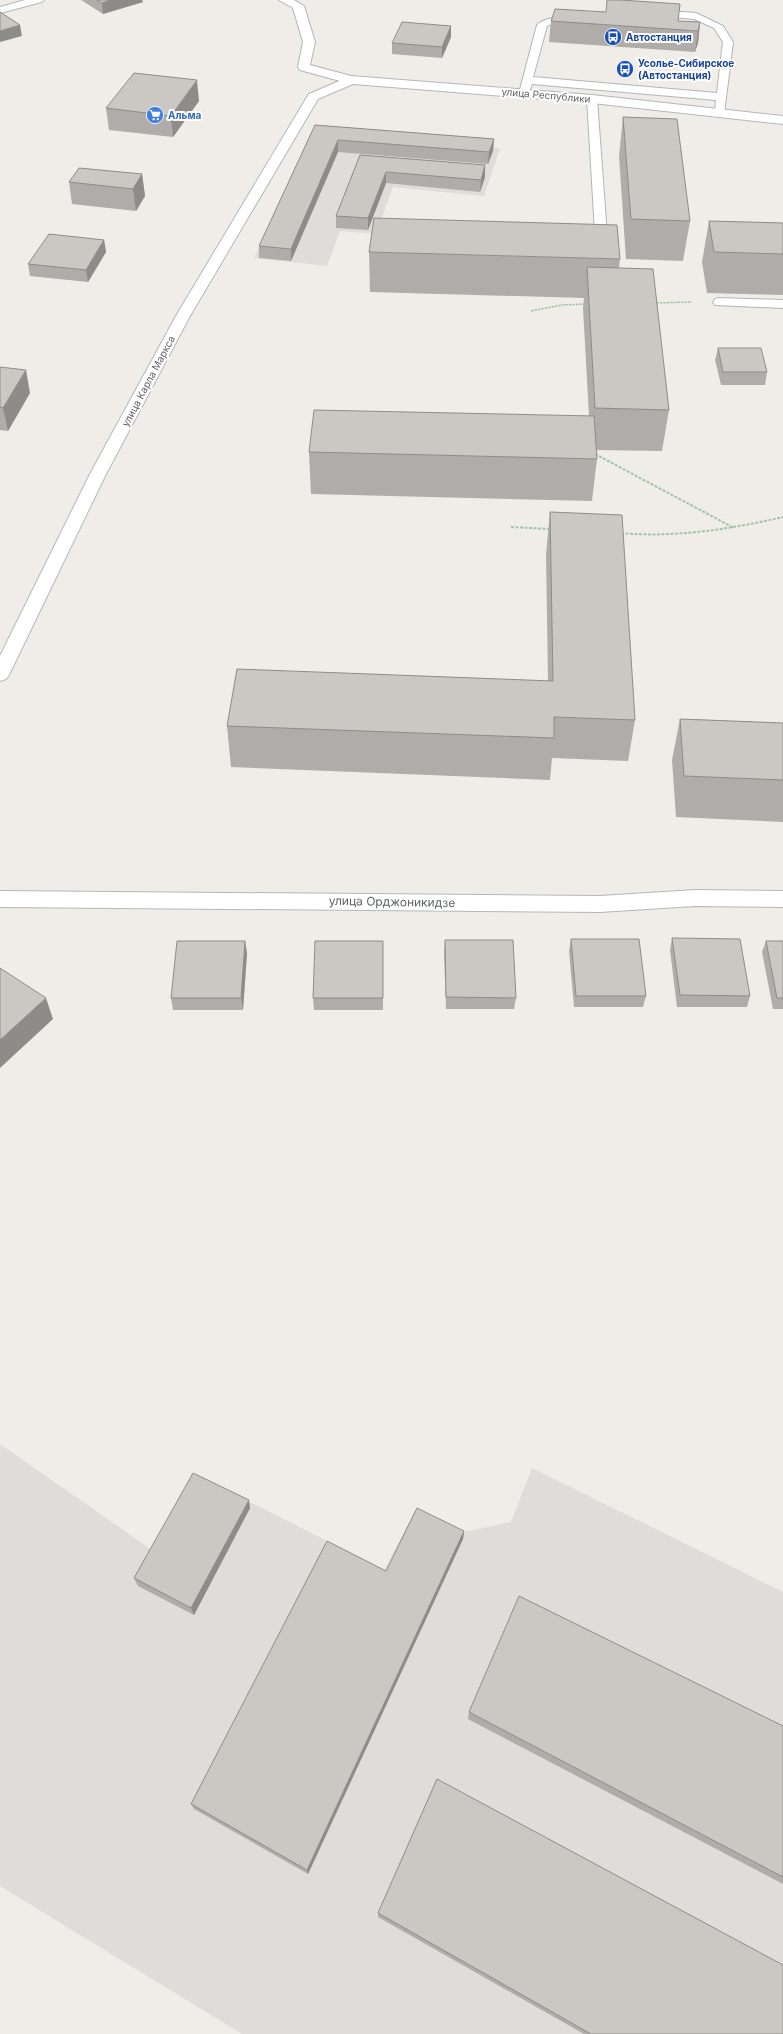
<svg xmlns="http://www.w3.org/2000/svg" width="783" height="2034" font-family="Inter,sans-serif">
  <rect width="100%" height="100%" fill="#f0ede8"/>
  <!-- industrial -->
  <path fill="#dfdcda" d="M311 135 500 148 484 196 393 187 376 234 340 231 327 266 254 258Z
    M0 1444 152 1550 195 1474 384 1570 415 1511 464 1532 511 1522 532 1468 783 1592V2034H242L0 1886Z"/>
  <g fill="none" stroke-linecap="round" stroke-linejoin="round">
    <defs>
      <path id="lane" d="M653 10 696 13 723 26 733 42 724 114 720 115 715 112 716 100 532 84 528 95 524 96 519 93 537 25C544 17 573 13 581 21 573 29 557 20 547 26L533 77 717 93 723 42 714 28 694 19 650 15 648 13Z
        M592 96 597 99 608 249 602 253 596 249 587 99Z
        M719 298 783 300V308L715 305 713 302 715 299Z"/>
      <path id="street" d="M25 0H44L42 2 0 13V7Z
        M279 0H294L304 6 315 42 310 65 355 77 357 80 355 83 351 84 300 70 298 67 303 42 293 8Z"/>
      <path id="secondary" d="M351 76 592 95 783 116V124L592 103 353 84 318 99 190 316 106 474 9 675 6 679 0 681V656L90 474 176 316 307 97 309 94Z
        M695 890 783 891V907L695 906 600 912 0 907V891L600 896Z"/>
    </defs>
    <!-- lane casing -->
    <use href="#lane" stroke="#b2b5b8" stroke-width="2"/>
    <!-- street casing -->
    <use href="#street" stroke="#b2b5b8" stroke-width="2"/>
    <!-- secondary casing -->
    <use href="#secondary" stroke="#b4b7bb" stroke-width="2"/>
    <!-- path-far1 -->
    <path stroke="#a0c5a7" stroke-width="1.5" stroke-dasharray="2.5 1" stroke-linecap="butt" d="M653 303 692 302
      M531 311 562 305 586 304"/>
    <!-- path -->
    <path stroke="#a0c5a7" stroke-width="2" stroke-dasharray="3 1.5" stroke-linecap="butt" d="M595 454 734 528
      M511 527 550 529
      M621 533C675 538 731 529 783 517"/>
    <!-- lane -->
    <use href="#lane" fill="#fff" fill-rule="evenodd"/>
    <!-- street -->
    <use href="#street" fill="#fff" fill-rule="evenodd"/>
    <!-- secondary -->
    <use href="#secondary" fill="#fff" fill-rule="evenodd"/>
  </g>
  <!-- wall -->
  <path fill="#afaca9" d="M81 0H142L143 2 103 14Z
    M551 21H678L700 22 698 43 695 52 549 42Z
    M451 26V37L442 58 392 54V43Z
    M199 101 173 137 109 130 106 108Z
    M623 117 690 221 683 261 626 259 619 156Z
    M315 125 494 139 493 151 488 164 338 152 291 261 259 258V246Z
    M360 155 485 165V177L480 192 386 183 368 230 336 228V216Z
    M142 174 145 196 136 211 72 204 69 182Z
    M709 221 783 223V295L707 293 702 262Z
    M104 240 106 252 88 282 30 276 28 264Z
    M369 252 620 259 619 268 669 410 662 451 596 450 597 459 592 501 311 494 309 452 589 416 583 308 584 298 370 292Z
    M718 348 767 372 765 385H721L715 360Z
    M0 367 30 393 8 431 0 430Z
    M550 512 635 720 628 761 552 758 550 780 231 767 227 726 548 681 546 554Z
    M680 719 783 723V822L676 817 672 760Z
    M672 938 750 996 747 1007H677L670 950Z
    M571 939 646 996 643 1007H574L569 951Z
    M445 940 516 998 514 1009H446L444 952Z
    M245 941 247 953 243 1010H173L171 998Z
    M383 941V1010H314L313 998Z
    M766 941H783V1009H773L762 952Z
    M250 1508 194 1615 138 1586 134 1578Z
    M464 1531 463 1539 308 1874 194 1809 191 1804 386 1571Z
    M469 1712 783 1726V1884L468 1719Z
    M378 1913 783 2034H584L378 1917Z"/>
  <!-- shaded-wall -->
  <path fill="#8e8c89" d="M111 0H142L143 2 103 14 102 3Z
    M700 22 698 43 695 52 698 31Z
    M20 25 22 36 0 42V31Z
    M451 26V37L442 58V47Z
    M197 80 199 101 173 137 171 116Z
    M494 139 493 151 488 164 489 152Z
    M338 140V152L291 261V249Z
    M485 165V177L480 192 481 180Z
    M386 172V183L368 230V218Z
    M142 174 145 196 136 211 133 189Z
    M104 240 106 252 88 282 86 270Z
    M26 370 30 393 8 431 3 408Z
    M245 941 247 953 243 1010 241 998Z
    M46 998 53 1019 0 1068V1040Z
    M249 1500 250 1508 194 1615 191 1608Z
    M464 1531 463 1539 308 1874 307 1870Z"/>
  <!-- building -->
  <path fill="#cbc8c4" stroke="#8e8c89" d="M97 0H111L102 3Z
    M607 0H621L680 4 678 21 700 22 698 31 551 21 555 9 606 12Z
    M0 12 20 25 0 31Z
    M402 22 451 26 442 47 392 43Z
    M134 73 197 80 171 116 106 108Z
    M623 117 677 119 690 221 631 219Z
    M315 125 494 139 489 152 338 140 291 249 259 246Z
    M360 155 485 165 481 180 386 172 368 218 336 216Z
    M79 168 142 174 133 189 69 182Z
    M374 218 617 225 620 259 369 252Z
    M709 221 783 223V254L714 252Z
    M49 234 104 240 86 270 28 264Z
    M587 267 653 269 669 410 595 408Z
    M718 348H761L767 372H723Z
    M0 367 26 370 3 408 0 407Z
    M314 410 594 416 597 459 309 452Z
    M550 512 622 515 635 720 554 717V738L227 726 237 669 553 681Z
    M680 719 783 723V780L684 776Z
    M672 938 740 939 750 996 680 995Z
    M571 939H639L646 996H576Z
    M445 940H513L516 998 446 997Z
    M177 941H245L241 998H171Z
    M315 941H383V998H313Z
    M766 941H783V998H777Z
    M0 968 46 998 0 1040Z
    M193 1473 249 1500 191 1608 134 1578Z
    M417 1508 464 1531 307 1870 191 1804 327 1541 386 1571Z
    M519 1596 783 1726V1877L469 1712Z
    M437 1779 783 1965V2034H591L378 1913Z"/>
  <!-- icons -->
  <defs>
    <symbol id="bus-disc" viewBox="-11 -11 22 22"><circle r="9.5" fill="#1a4fb4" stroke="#fff"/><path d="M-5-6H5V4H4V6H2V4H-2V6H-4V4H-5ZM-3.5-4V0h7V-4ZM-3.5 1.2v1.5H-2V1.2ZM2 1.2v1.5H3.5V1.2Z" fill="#fff"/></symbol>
    <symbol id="supermarket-disc" viewBox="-11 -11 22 22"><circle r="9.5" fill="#3f7fe0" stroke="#fff"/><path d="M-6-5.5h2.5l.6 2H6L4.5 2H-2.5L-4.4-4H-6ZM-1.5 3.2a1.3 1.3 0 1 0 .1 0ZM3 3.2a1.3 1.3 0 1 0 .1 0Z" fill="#fff"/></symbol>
  </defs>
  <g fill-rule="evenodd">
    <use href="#bus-disc" x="603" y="27" width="20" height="20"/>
    <use href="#bus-disc" x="615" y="59" width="20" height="20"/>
    <use href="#supermarket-disc" x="145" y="105" width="20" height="20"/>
  </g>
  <g text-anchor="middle" stroke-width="4" stroke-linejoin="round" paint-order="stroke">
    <!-- far-transit labels -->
    <g font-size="10" font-weight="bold" fill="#164399" stroke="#fff" text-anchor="start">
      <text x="626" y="41">Автостанция</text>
      <text x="638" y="67">Усолье-Сибирское<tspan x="638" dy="12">(Автостанция)</tspan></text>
    </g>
    <!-- far-street labels -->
    <g font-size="10" fill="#5f6366" stroke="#fff">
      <text transform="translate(546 95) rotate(5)" y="4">улица Республики</text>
      <text transform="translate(148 381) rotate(-62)" y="4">улица Карла Маркса</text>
    </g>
    <!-- far-shop labels -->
    <g font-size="10" font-weight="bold" fill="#366cbe" stroke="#fff" text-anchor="start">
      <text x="168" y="119">Альма</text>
    </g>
    <!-- street labels -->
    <g font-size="12" fill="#5f6366" stroke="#fff">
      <text transform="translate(392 902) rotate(1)" y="4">улица Орджоникидзе</text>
    </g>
  </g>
</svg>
